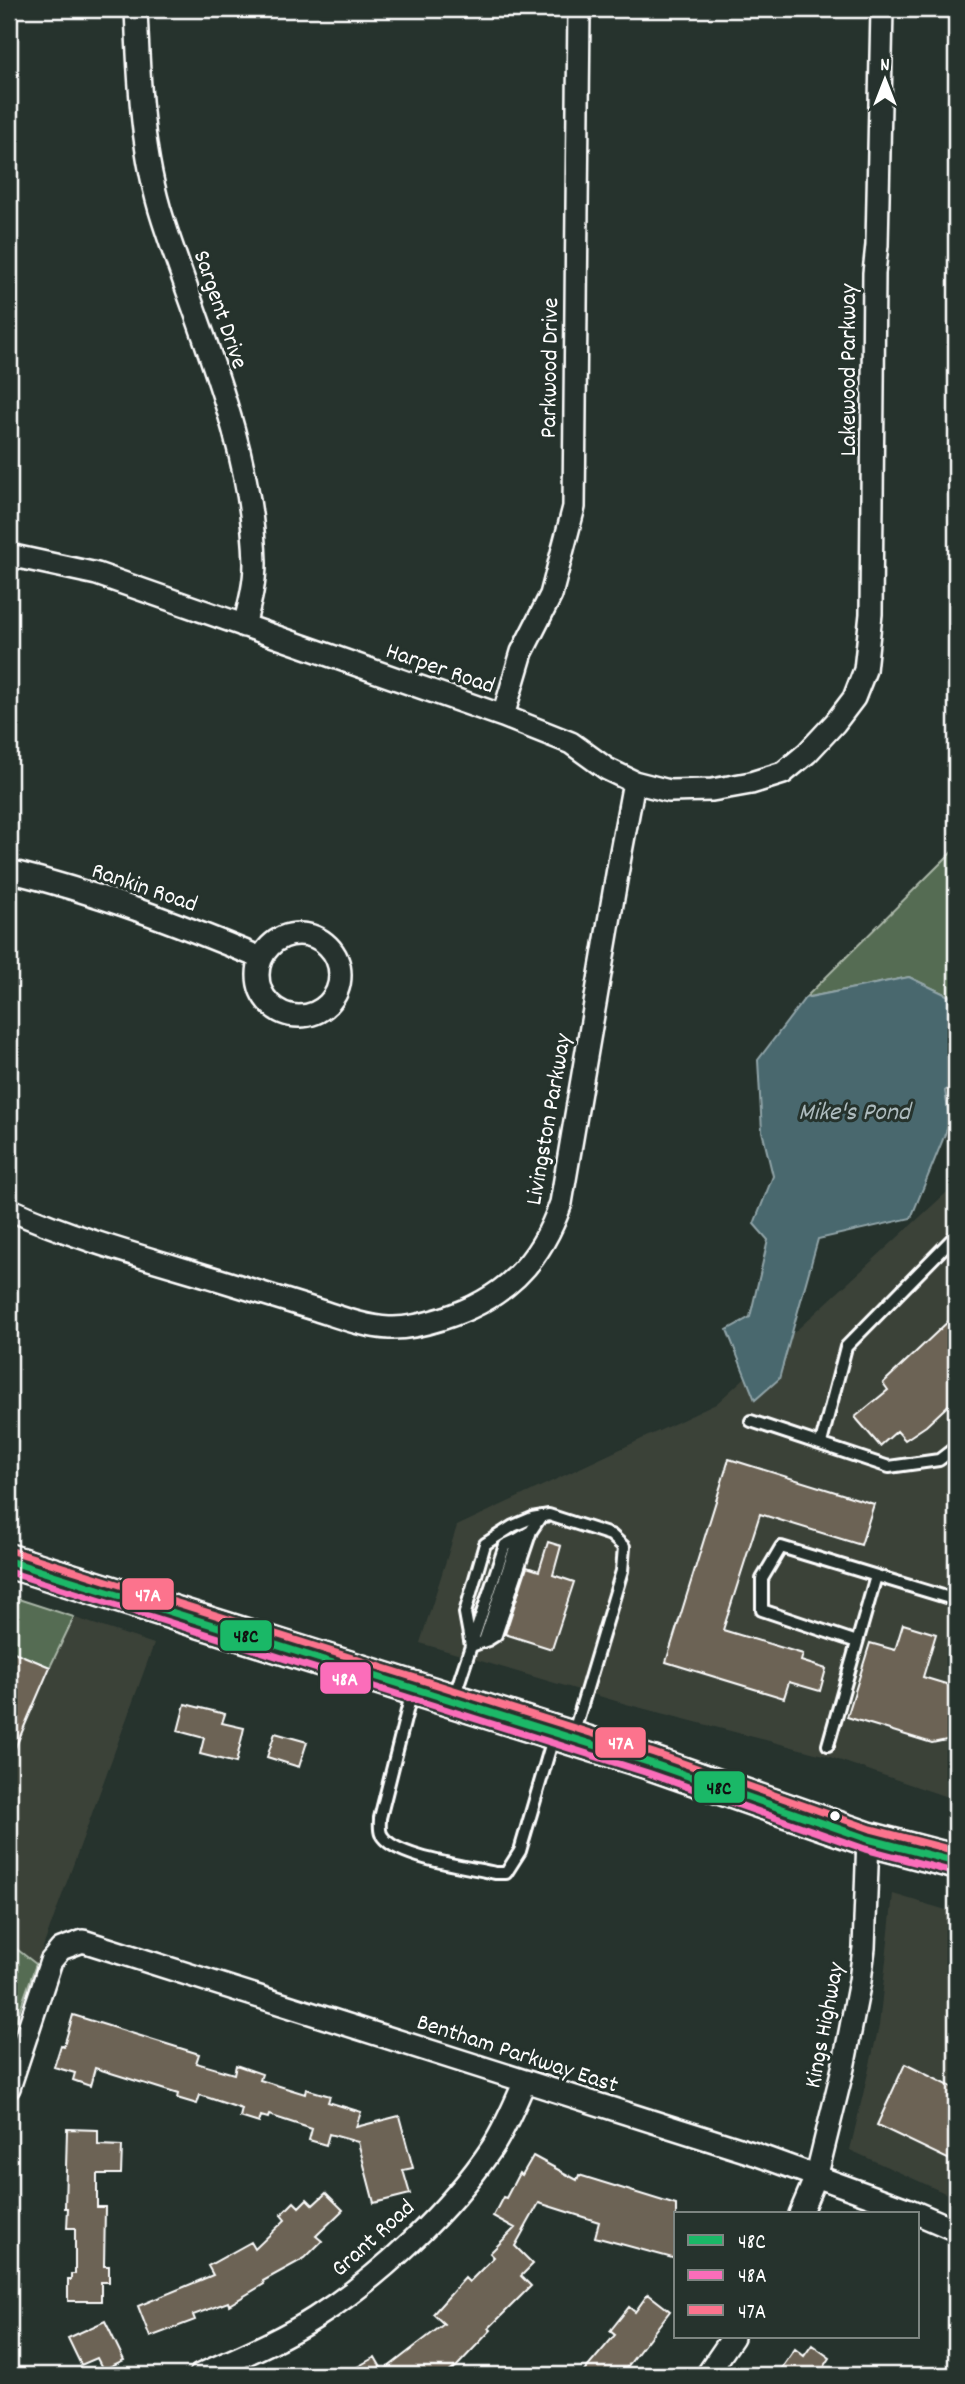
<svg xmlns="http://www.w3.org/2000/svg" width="965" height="2384" font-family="Dekko,sans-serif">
  <rect width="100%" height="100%" fill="#26332d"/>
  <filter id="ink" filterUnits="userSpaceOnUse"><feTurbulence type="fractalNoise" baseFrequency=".0143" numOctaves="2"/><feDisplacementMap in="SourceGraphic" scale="14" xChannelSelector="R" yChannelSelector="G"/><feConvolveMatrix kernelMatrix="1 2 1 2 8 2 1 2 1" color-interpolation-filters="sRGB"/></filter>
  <g filter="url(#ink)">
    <!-- built -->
    <path fill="#3b4239" d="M956 1184V1800L827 1756 626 1704 420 1643 457 1526 716 1404Z
      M9 1596 154 1644 9 2040Z
      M893 1894 956 1913V2198L850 2150 879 2026Z"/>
    <!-- green -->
    <path fill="#546c52" stroke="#aab6a8" stroke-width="2" d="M956 848V1003L953 998 909 977 805 998Z
      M9 1596 74 1617 50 1667 9 1650Z
      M9 1943 36 1964 9 2040Z"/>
    <!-- water -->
    <path fill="#48686e" stroke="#91a4a8" stroke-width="2" d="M909 977 953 998 956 1003V1081L945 1091 950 1122 911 1218 818 1239 779 1379 755 1400 727 1330 750 1317 768 1240 754 1224 773 1176 762 1131 758 1060 805 998Z"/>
    <!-- building -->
    <path fill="#6c6454" stroke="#fff" stroke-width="2" d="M956 1314V1398L926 1426 905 1440 897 1431 880 1446 855 1417 888 1390 883 1383Z
      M729 1459 874 1504 861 1545 760 1514 723 1630 803 1654 801 1661 826 1669 820 1691 789 1682 784 1698 666 1662Z
      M548 1542 561 1546 553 1575 574 1582 552 1649 505 1634 527 1567 539 1571Z
      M903 1624 936 1634 923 1677 956 1687V1711L947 1740 932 1743 847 1717 870 1643 895 1650Z
      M9 1650 50 1667 9 1762Z
      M185 1704 225 1714 222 1723 244 1728 236 1763 200 1754 204 1738 178 1731Z
      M275 1733 307 1742 299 1767 267 1757Z
      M73 2015 199 2054 196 2063 234 2074 236 2065 262 2074 260 2080 305 2094 306 2089 330 2096 328 2102 361 2112 356 2127 399 2116 413 2168 403 2170 410 2194 374 2203 358 2142 329 2134 326 2145 309 2140 312 2129 269 2115 268 2118 261 2116 259 2123 240 2117 242 2109 200 2095 197 2104 177 2098 178 2094 95 2068 90 2086 73 2080 75 2073 54 2067 61 2045 64 2046Z
      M905 2064 956 2089V2163L877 2125Z
      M67 2129 98 2130V2145L122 2146 121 2174H97V2207H105L104 2266H109V2282H101V2301H68V2280H71V2274H75V2228H67L68 2208H65Z
      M533 2156 577 2180 579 2175 676 2205V2259L595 2237 599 2222 539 2203 515 2246 533 2264 521 2276 531 2286 489 2328 491 2330 457 2366 445 2375H343L375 2357 383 2371 444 2324 433 2314 465 2278 469 2282 494 2257 490 2253 515 2228 493 2216 503 2197 506 2198 519 2173 522 2175Z
      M326 2193 343 2210 316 2236 322 2241 305 2258 263 2281 264 2284 229 2305 228 2302 193 2315 195 2320 150 2337 138 2306 213 2275 208 2266 251 2242 255 2249 285 2220 281 2215 294 2202 299 2207 307 2199 313 2205Z
      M648 2294 670 2311 621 2375H581L615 2335 610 2331 629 2307 635 2312Z
      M105 2321 124 2360 103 2370 97 2358 81 2365 68 2338Z
      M812 2345 830 2358 819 2375H777L795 2349 804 2356Z"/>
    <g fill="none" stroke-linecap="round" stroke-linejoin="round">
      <defs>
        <path id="lane" d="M751 1421 889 1467 939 1460 956 1447
          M821 1443 846 1347 956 1235
          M484 1641 518 1539 531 1531
          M857 1642 762 1610V1579L781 1547 956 1600
          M471 1646 488 1640 496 1635 531 1531 541 1516
          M471 1646 505 1545 518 1539
          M412 1691 380 1818C380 1823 379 1829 381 1834 393 1858 470 1867 495 1873H506L520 1851 554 1735
          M454 1697 471 1646 465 1613 485 1544 513 1526 532 1518 549 1515 611 1535 624 1547 622 1571 573 1735
          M828 1745 876 1576"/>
        <path id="street" d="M136 9C139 80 141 152 163 220 199 331 252 444 255 563 255 585 249 606 244 626
          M9 555 97 574 503 716 571 743 607 769 634 782 669 791 712 790 751 783 783 773 807 753 835 723 854 698 865 670 871 614 874 273 877 245 882 9
          M503 716 522 652 551 595 574 507 579 9
          M9 871C96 892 179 924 261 958
          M258 975a41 41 0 1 1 82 0a41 41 0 1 1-82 0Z
          M9 1209C73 1238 143 1257 210 1277 246 1288 281 1299 317 1310 339 1317 365 1327 389 1328 406 1329 425 1324 441 1319 503 1300 540 1264 561 1203L620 857 634 782
          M9 2088 51 1961 61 1949 83 1941 755 2154 907 2209 956 2230
          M800 2214 817 2174 843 2068 860 1981 864 1948 868 1839
          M200 2375C239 2357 279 2341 315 2318 378 2278 450 2211 492 2148 505 2128 515 2104 525 2081
          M707 2375 733 2337"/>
        <path id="primary" d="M9 1561 651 1763 868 1839 956 1862"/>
      </defs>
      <!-- lane casing -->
      <use href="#lane" stroke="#fff" stroke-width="16"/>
      <!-- street casing -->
      <use href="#street" stroke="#fff" stroke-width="26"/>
      <!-- primary casing -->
      <use href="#primary" stroke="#fff" stroke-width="38"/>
      <!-- lane -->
      <use href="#lane" stroke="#26332d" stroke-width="10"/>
      <!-- street -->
      <use href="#street" stroke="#26332d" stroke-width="21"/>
      <!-- primary -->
      <use href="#primary" stroke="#26332d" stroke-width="33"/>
      <defs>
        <path id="bus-1" d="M9 1561 651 1763 868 1839 956 1862"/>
        <path id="bus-2" d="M9 1572 648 1773 865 1849 953 1872"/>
        <path id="bus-3" d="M12 1551 654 1753 871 1829 956 1851"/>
      </defs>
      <!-- bus-1 casing -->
      <use href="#bus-1" stroke="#26332d" stroke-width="12"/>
      <!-- bus-2 casing -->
      <use href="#bus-2" stroke="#26332d" stroke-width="12"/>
      <!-- bus-3 casing -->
      <use href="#bus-3" stroke="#26332d" stroke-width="12"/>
      <!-- bus-1 -->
      <use href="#bus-1" stroke="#1ab867" stroke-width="7"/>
      <!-- bus-2 -->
      <use href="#bus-2" stroke="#fb6dba" stroke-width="7"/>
      <!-- bus-3 -->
      <use href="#bus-3" stroke="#fc738d" stroke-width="7"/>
    </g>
  </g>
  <!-- markers -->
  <circle fill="#fff" stroke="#26332d" stroke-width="2.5" cx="835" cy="1816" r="6"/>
  <g text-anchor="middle" stroke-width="6" stroke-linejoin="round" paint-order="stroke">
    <!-- street labels -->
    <g font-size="24" fill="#fff" stroke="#26332d">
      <text transform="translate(222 309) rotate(71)" y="8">Sargent Drive</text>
      <text transform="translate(548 368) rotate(-89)" y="8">Parkwood Drive</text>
      <text transform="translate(847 370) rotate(-90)" y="8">Lakewood Parkway</text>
      <text transform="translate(441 667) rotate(19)" y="8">Harper Road</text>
      <text transform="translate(145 886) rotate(19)" y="8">Rankin Road</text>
      <text transform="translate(547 1119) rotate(-80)" y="8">Livingston Parkway</text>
      <text transform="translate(823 2025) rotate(-79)" y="8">Kings Highway</text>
      <text transform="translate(518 2052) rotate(18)" y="8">Bentham Parkway East</text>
      <text transform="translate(372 2237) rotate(-42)" y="8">Grant Road</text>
    </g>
    <!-- water labels -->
    <g font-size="26" font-style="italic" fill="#adbbbe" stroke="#26332d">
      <text x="854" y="1119">Mike's Pond</text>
    </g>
  </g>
  <g stroke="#26332d" stroke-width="2.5">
    <rect x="121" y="1577" width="54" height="34" rx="7" fill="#fc738d"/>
    <rect x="219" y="1619" width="54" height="33" rx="7" fill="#1ab867"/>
    <rect x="319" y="1661" width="53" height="34" rx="7" fill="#fb6dba"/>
    <rect x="594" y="1726" width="53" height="33" rx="7" fill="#fc738d"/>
    <rect x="693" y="1770" width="53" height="34" rx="7" fill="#1ab867"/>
  </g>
  <g font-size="19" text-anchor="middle" font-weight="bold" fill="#fff">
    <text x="148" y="1601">47A</text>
    <text x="345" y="1685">48A</text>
    <text x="621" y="1749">47A</text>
  </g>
  <g font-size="19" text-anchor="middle" font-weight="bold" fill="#111">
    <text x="246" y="1642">48C</text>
    <text x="719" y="1794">48C</text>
  </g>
  <!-- margin -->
  <rect width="965" height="2384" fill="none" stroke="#26332d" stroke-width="35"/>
  <rect x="18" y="18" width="930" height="2349" fill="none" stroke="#fff" stroke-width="2.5" filter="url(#ink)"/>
  <!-- legend -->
  <rect x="674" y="2212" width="245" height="126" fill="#26332d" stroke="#7d8581" stroke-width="2"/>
  <rect x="688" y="2235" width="35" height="10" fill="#1ab867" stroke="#7d8581" stroke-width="2"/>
  <text x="738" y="2248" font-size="21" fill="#ffffff">48C</text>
  <rect x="688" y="2270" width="35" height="10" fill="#fb6dba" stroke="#7d8581" stroke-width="2"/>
  <text x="738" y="2282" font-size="21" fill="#ffffff">48A</text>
  <rect x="688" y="2305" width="35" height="10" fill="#fc738d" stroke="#7d8581" stroke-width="2"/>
  <text x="738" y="2318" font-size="21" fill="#ffffff">47A</text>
  <!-- north arrow -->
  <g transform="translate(885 80)" stroke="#26332d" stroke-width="5" paint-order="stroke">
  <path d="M0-5L12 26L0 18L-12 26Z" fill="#ffffff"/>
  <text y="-10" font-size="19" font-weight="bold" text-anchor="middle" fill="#ffffff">N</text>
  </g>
</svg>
